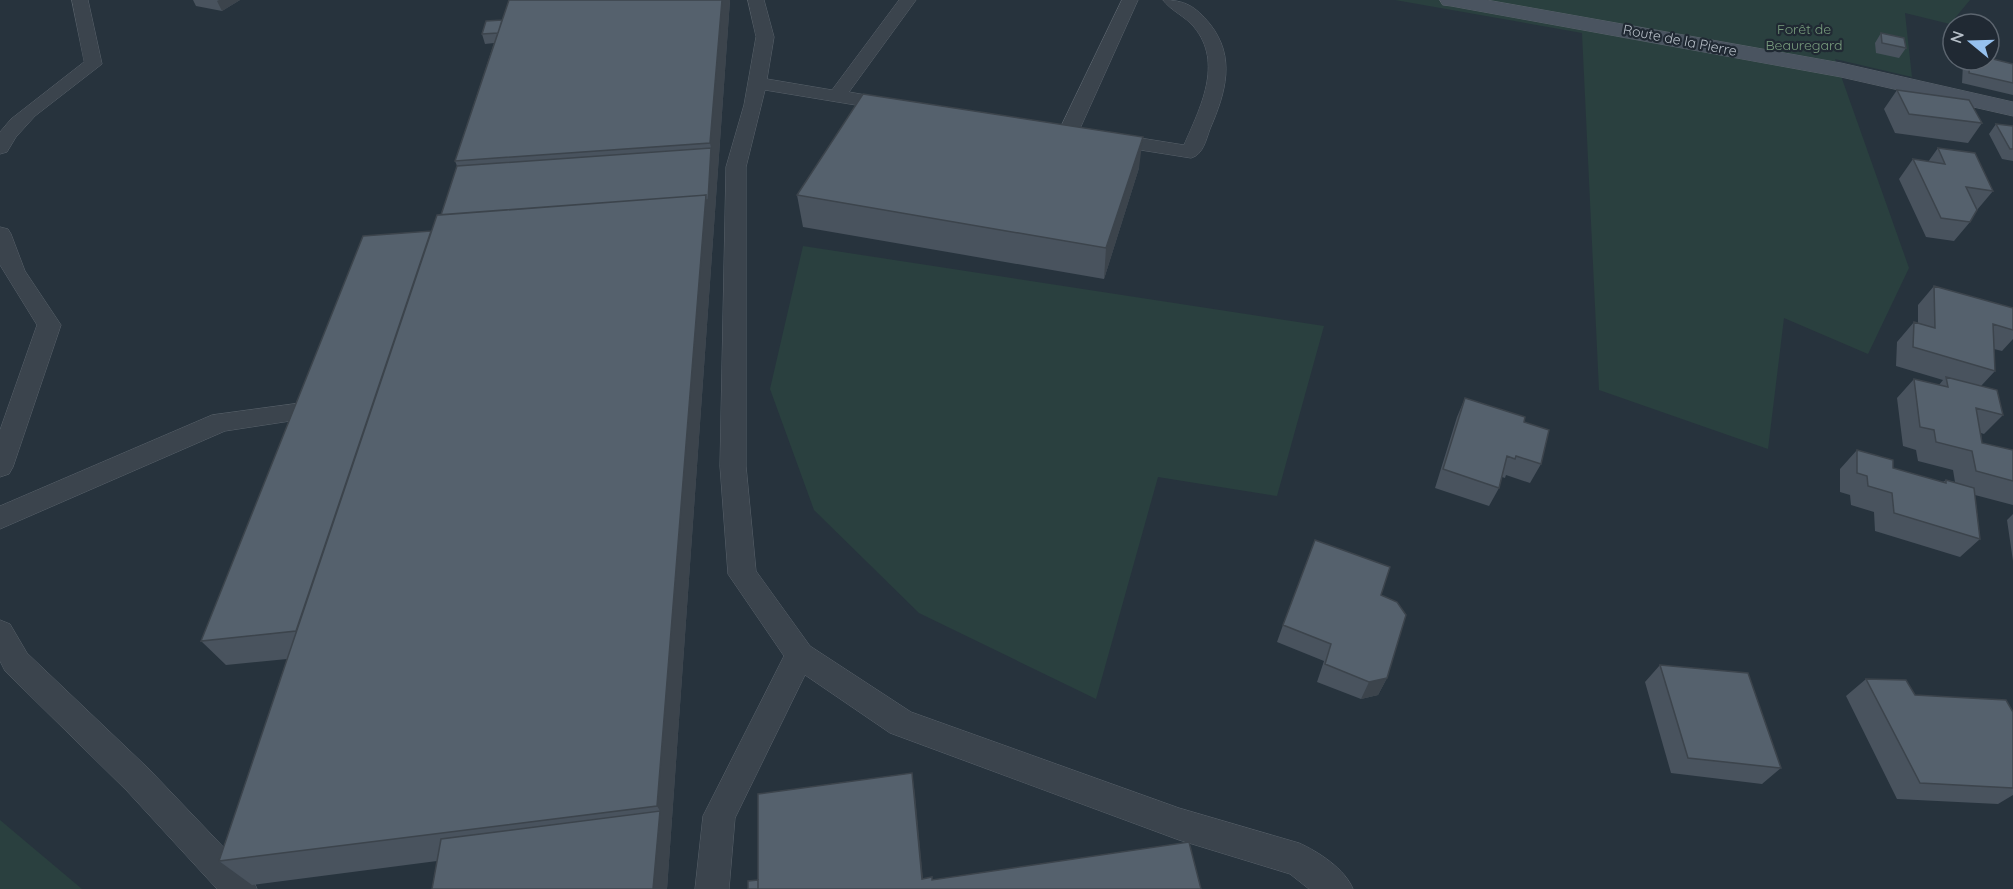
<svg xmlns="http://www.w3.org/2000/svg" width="2013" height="889" font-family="Quicksand,sans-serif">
  <rect width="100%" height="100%" fill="#27333d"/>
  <!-- green -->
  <path fill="#2a403f" d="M1395 0H1970L1950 24 1905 13 1912 77 1835 59 1909 268 1868 354 1784 318 1768 449 1599 390 1582 33Z
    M803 246 1324 326 1277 496 1158 477 1096 699 919 613 814 510 770 389Z
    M0 820 82 889H0Z"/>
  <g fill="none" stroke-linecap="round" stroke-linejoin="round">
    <defs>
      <path id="lane" d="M72 0H88L102 64 35 116 16 137 7 152 0 154V132L11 119 84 62Z
        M748 0H764L774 37 767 79 832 90 899 0H916L849 92 899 101 901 105 899 109 892 111 765 90 746 167V466L756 571 810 646 911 712 1179 808 1299 843C1319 852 1345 869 1353 889H1309L1290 874 1179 840 890 733 805 675 735 818 729 889H695L703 816 784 656 728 574 720 466 726 167 744 105 756 37Z
        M1122 0H1138L1078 133 1075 137H1061L1058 133Z
        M1163 0C1185 0 1195 6 1210 24 1236 57 1226 92 1210 129 1206 140 1203 155 1191 158L1109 145 1099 139 1109 133 1184 145C1200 108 1224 63 1194 27 1185 16 1171 11 1163 0Z
        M0 227 8 229 11 234 25 271 61 325 13 467 9 474 0 477V430L37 325 0 265Z
        M301 403 310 406 313 412 310 418 225 431 0 529V506L212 415Z
        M0 620 10 624 27 653 149 769 252 877 257 889H217L127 791 5 671 0 661Z"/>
      <path id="secondary" d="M1440 0H1487L1841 63 2013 102V116L1841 77 1451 6 1443 5Z"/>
    </defs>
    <!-- lane casing -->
    <use href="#lane" stroke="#59626b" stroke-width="1"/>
    <!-- secondary casing -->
    <use href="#secondary" stroke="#59626b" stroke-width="1"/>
    <!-- lane -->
    <use href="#lane" fill="#3b444d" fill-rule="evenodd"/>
    <!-- secondary -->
    <use href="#secondary" fill="#4a5460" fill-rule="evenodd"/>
  </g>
  <!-- wall -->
  <path fill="#49535e" d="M193 0H240L222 11 196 6Z
    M509 0H730L667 889H432L437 861 252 885 219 861 287 659 226 665 201 641 441 215 457 166 455 161 494 43 485 44 482 34 502 20Z
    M1881 33 1906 48 1899 58 1876 53 1875 43Z
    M1966 60H1989L2013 64V95L1962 83 1963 64Z
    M1897 90 1982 123 1968 143 1895 133 1884 109Z
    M1996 124 2013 126V161L2002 159 1989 134Z
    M1938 148 1993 191 1977 210 1970 222 1954 241 1926 237 1899 179 1913 159 1928 162Z
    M1139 168 1104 279 803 227 797 195Z
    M1934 286 2013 308V339L2002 351 1994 349 1995 371 1981 386 2003 415 1984 434 1981 433 1982 443 2013 450V505L1975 495 1980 539 1960 557 1875 531 1874 512 1851 505 1850 495 1840 492V469L1857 450 1893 468 1943 482 1946 480 1955 482 1953 470 1918 461 1916 450 1903 446 1897 398 1914 379 1939 385 1943 380 1896 366 1897 342 1914 322 1918 324V305Z
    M1465 398 1524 422 1541 464 1530 483 1506 475 1505 478 1502 477 1499 488 1489 506 1435 488 1457 417Z
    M2013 514V561L2007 520Z
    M1381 595 1387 678 1378 695 1361 699 1317 682 1324 661 1277 642 1283 625Z
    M1660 665 1781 768 1762 784 1671 773 1645 682Z
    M1866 679 1915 695 2013 712V795L1998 804 1897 799 1846 696Z"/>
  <!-- shaded-wall -->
  <path fill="#3c444c" d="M219 0H240L222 11 217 1Z
    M722 0H730L667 889H653L660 811 657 806 706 195 711 148 710 143Z
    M1143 137 1139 168 1104 279 1106 248Z
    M1387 678 1378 695 1361 699 1369 682Z
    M912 773 915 794 924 889 922 879Z"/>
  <!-- building -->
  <path fill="#55616d" stroke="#3c444c" stroke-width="1.5" d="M509 0H722L710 143 455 161Z
    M502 20 498 33 482 34 486 21Z
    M1881 33 1904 38 1906 48 1882 43Z
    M1989 58 2013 64V83L1969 73 1970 60H1989Z
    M1897 90 1969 100 1982 123 1909 114Z
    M863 94 1143 137 1106 248 797 195Z
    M1996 124 2013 126V149H2010Z
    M711 148 708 200H706V195L441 215 457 166Z
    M1938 148 1975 153 1993 191 1966 187 1977 210 1970 222 1941 218 1913 159 1945 164Z
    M706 195 657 806 219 861 437 215Z
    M431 231 296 631 201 641 363 236Z
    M1934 286 2013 308V330L1993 324 1995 371 1913 347 1914 322 1935 328Z
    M1946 377 1997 390 2003 415 1976 408 1982 443 2013 450V481L1976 471 1972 451 1936 442 1934 430 1920 427 1914 379 1948 387Z
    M1465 398 1525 417 1524 422 1549 430 1541 464 1516 456 1515 459 1507 456 1499 488 1443 469Z
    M1857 450 1893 460V468L1946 483V480L1974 488 1980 539 1894 513 1892 493 1868 486 1867 476 1857 473Z
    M1315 540 1390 567 1381 595 1397 602 1406 615 1387 678 1369 682 1325 664 1331 644 1283 625Z
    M1660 665 1748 673 1781 768 1688 758Z
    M1866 679 1906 680 1915 695 2006 700 2013 712V788L1920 783Z
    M912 773 922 879 932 877V880L1189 842 1201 889H758V794Z
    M660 811 653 889H432L441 839Z
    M758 880V889H748V881Z"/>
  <g text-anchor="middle" stroke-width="4.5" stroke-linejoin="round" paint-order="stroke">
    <!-- far-park labels -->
    <g font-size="14" fill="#789c7d" stroke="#202933">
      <text x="1804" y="34">Forêt de<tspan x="1804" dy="16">Beauregard</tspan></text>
    </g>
    <!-- far-street labels -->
    <g font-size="14" fill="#b7bfc8" stroke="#202933">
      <text transform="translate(1680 40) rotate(11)" y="5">Route de la Pierre</text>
    </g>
  </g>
  <!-- north arrow -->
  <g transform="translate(1971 42) rotate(289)"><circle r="28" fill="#202933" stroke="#5c656f" stroke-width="1.5"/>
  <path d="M0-4.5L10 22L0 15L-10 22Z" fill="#96c1ee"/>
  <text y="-9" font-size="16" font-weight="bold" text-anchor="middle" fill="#b7bfc8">N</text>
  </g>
</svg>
